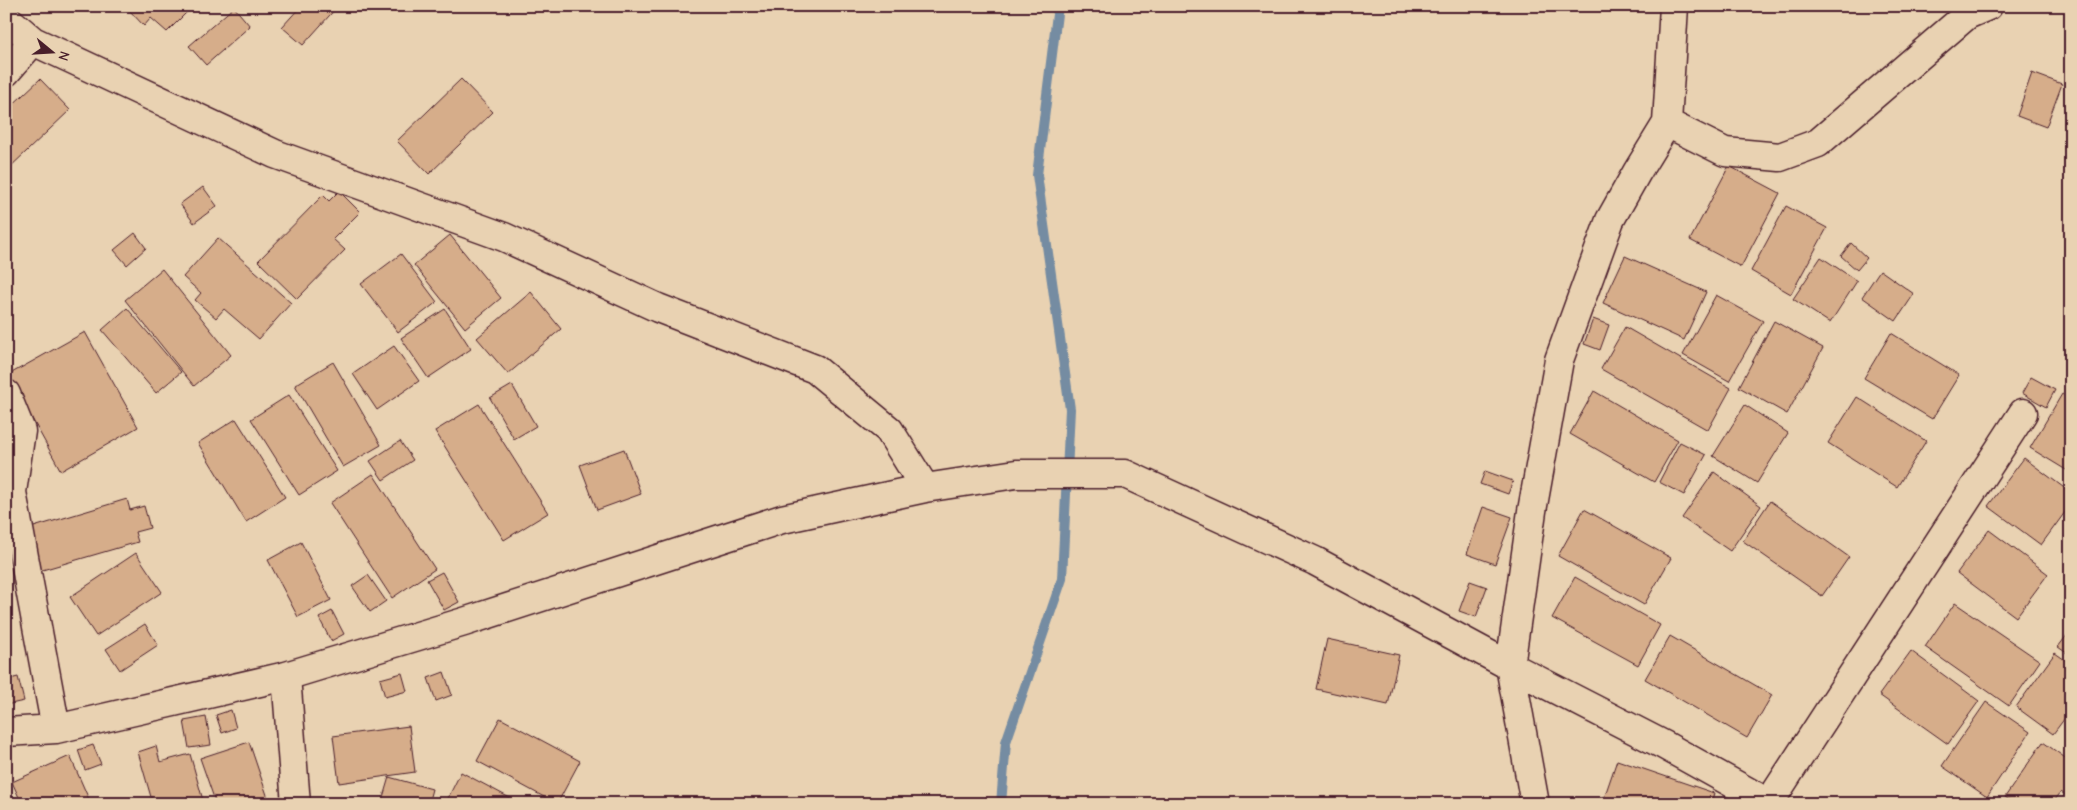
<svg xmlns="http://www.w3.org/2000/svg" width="2077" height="810" font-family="'Comic Neue',sans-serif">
  <rect width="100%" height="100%" fill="#e9d2b2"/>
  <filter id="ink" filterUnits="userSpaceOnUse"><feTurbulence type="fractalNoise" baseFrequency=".02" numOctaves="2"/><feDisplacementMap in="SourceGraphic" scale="10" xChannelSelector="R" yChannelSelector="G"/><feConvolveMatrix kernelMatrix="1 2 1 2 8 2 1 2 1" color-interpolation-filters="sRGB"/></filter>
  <g filter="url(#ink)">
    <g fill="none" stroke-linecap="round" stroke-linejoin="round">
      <!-- stream -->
      <path stroke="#758ca2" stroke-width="10" d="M1001 804 1006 742 1062 579 1070 409 1037 175 1058 6"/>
    </g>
    <!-- building -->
    <path fill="#d6ad8a" stroke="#4a1f2b" d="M133 6H152L155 9 159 6H193L167 32 151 18 144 26 129 10Z
      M301 6H338L303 45 282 27Z
      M234 7 250 26 206 65 189 46Z
      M2032 73 2062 84 2046 127 2017 116Z
      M40 79 70 110 6 171V111Z
      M461 79 493 112 429 174 397 141Z
      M1729 166 1780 193 1741 267 1690 240Z
      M203 187 217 206 194 223 180 204Z
      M339 191 360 212 333 239 345 250 297 299 258 261 323 195 329 201Z
      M1786 206 1827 228 1791 294 1751 271Z
      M135 233 146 248 127 265 114 250Z
      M450 235 501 298 465 328 414 265Z
      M218 238 291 303 259 339 224 309 216 318 195 300 201 293 183 277Z
      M1851 243 1867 258 1857 270 1841 256Z
      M401 254 437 302 398 332 361 284Z
      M1625 256 1706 292 1684 340 1603 303Z
      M1821 257 1857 281 1830 323 1793 299Z
      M162 269 231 355 194 386 125 300Z
      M1880 270 1914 294 1896 321 1862 297Z
      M531 292 561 329 508 374 477 338Z
      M1716 295 1763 321 1729 381 1683 355Z
      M127 308 181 372 156 393 102 330Z
      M445 309 471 349 428 378 401 338Z
      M1593 319 1609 325 1600 350 1584 344Z
      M1774 321 1823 348 1787 414 1739 387Z
      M1625 327 1731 388 1708 430 1601 369Z
      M85 332 138 427 61 471 8 375Z
      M1891 333 1959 375 1932 419 1864 378Z
      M394 346 419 381 377 410 353 374Z
      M333 362 381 445 343 467 295 385Z
      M2031 377 2055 390 2046 407 2022 393Z
      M512 385 536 426 514 439 490 398Z
      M1594 391 1678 440 1654 482 1570 434Z
      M2062 394 2071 399V473L2030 448Z
      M289 395 337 471 299 495 251 419Z
      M1857 397 1926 441 1897 487 1828 443Z
      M479 404 548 513 504 540 435 431Z
      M1745 405 1788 433 1757 483 1713 456Z
      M236 419 285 497 246 522 198 443Z
      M400 441 413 460 383 480 370 461Z
      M1680 442 1706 455 1684 495 1659 482Z
      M624 449 641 494 597 510 580 465Z
      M2024 458 2071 493V504L2041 545 1988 506Z
      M1485 471 1513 481 1508 494 1480 484Z
      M1714 472 1761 506 1730 551 1682 518Z
      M373 474 435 569 392 598 330 503Z
      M127 499 130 510 144 506 150 528 135 532 138 542 39 571 27 529Z
      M1770 501 1849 557 1822 596 1743 541Z
      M1483 507 1512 517 1495 564 1467 554Z
      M1584 509 1671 558 1644 605 1558 556Z
      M1989 530 2048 574 2016 617 1957 573Z
      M301 542 331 600 298 617 268 560Z
      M136 553 162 592 96 636 70 597Z
      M442 572 459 602 444 610 427 580Z
      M368 575 386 601 370 612 352 586Z
      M1575 577 1660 625 1638 665 1552 618Z
      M1470 581 1487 587 1476 617 1459 611Z
      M1955 603 2040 661 2009 706 1925 647Z
      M332 611 344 634 331 641 319 618Z
      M145 624 158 645 120 670 106 649Z
      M2071 630V656L2058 647Z
      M1670 636 1772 695 1747 738 1645 679Z
      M1327 639 1399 655 1388 705 1316 689Z
      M1911 651 1979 701 1948 744 1879 695Z
      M2055 653 2071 664V710L2053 734 2016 707Z
      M444 672 452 695 436 701 428 678Z
      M402 673 407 691 385 697 380 679Z
      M18 677 24 701 6 705V680Z
      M1986 702 2030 732 1987 797 1942 766Z
      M231 710 236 728 222 733 216 715Z
      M206 717 211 745 189 748 184 721Z
      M500 718 580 761 557 804 477 761Z
      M409 726 415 772 339 783 333 736Z
      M249 742 270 804H216L200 758Z
      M2043 742 2071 762V796L2070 798 2061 792 2052 804H2015L2005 797Z
      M93 745 101 764 85 770 78 750Z
      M156 746 160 762 190 754 204 804H153L138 752Z
      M70 756 91 804H22L12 782Z
      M1617 760 1714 793 1711 804H1602Z
      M461 772 521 804H445Z
      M389 777 432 789 428 804H381Z"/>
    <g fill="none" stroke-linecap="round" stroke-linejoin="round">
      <defs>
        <path id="minor" d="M6 18 33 41 275 154 504 237 658 308 815 369 889 430 925 488
          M6 72 33 41
          M1667 123 1725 152 1780 157 1818 143 1967 15 1988 6
          M6 394 21 431 12 492 56 729
          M286 676 296 804
          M6 732 56 729 286 676 464 622 782 519 925 488 1016 474H1125L1315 561 1510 666 1664 745 1770 804
          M1769 803 2023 413
          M1535 804 1510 666 1532 511 1559 360 1610 220 1637 172 1667 123 1674 6"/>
      </defs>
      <!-- minor casing -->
      <use href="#minor" stroke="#4a1f2b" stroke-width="31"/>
      <!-- minor -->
      <use href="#minor" stroke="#e9d2b2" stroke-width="28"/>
    </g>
  </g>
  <!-- margin -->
  <rect width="2077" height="810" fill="none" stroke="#e9d2b2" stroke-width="25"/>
  <rect x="12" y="12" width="2052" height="785" fill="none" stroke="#4a1f2b" stroke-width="2" filter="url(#ink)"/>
  <!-- north arrow -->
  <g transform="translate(52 52) rotate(108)" stroke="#e9d2b2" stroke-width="4" paint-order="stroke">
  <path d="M0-4L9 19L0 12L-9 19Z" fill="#4a1f2b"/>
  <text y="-8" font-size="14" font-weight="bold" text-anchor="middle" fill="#4a1f2b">N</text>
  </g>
</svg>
